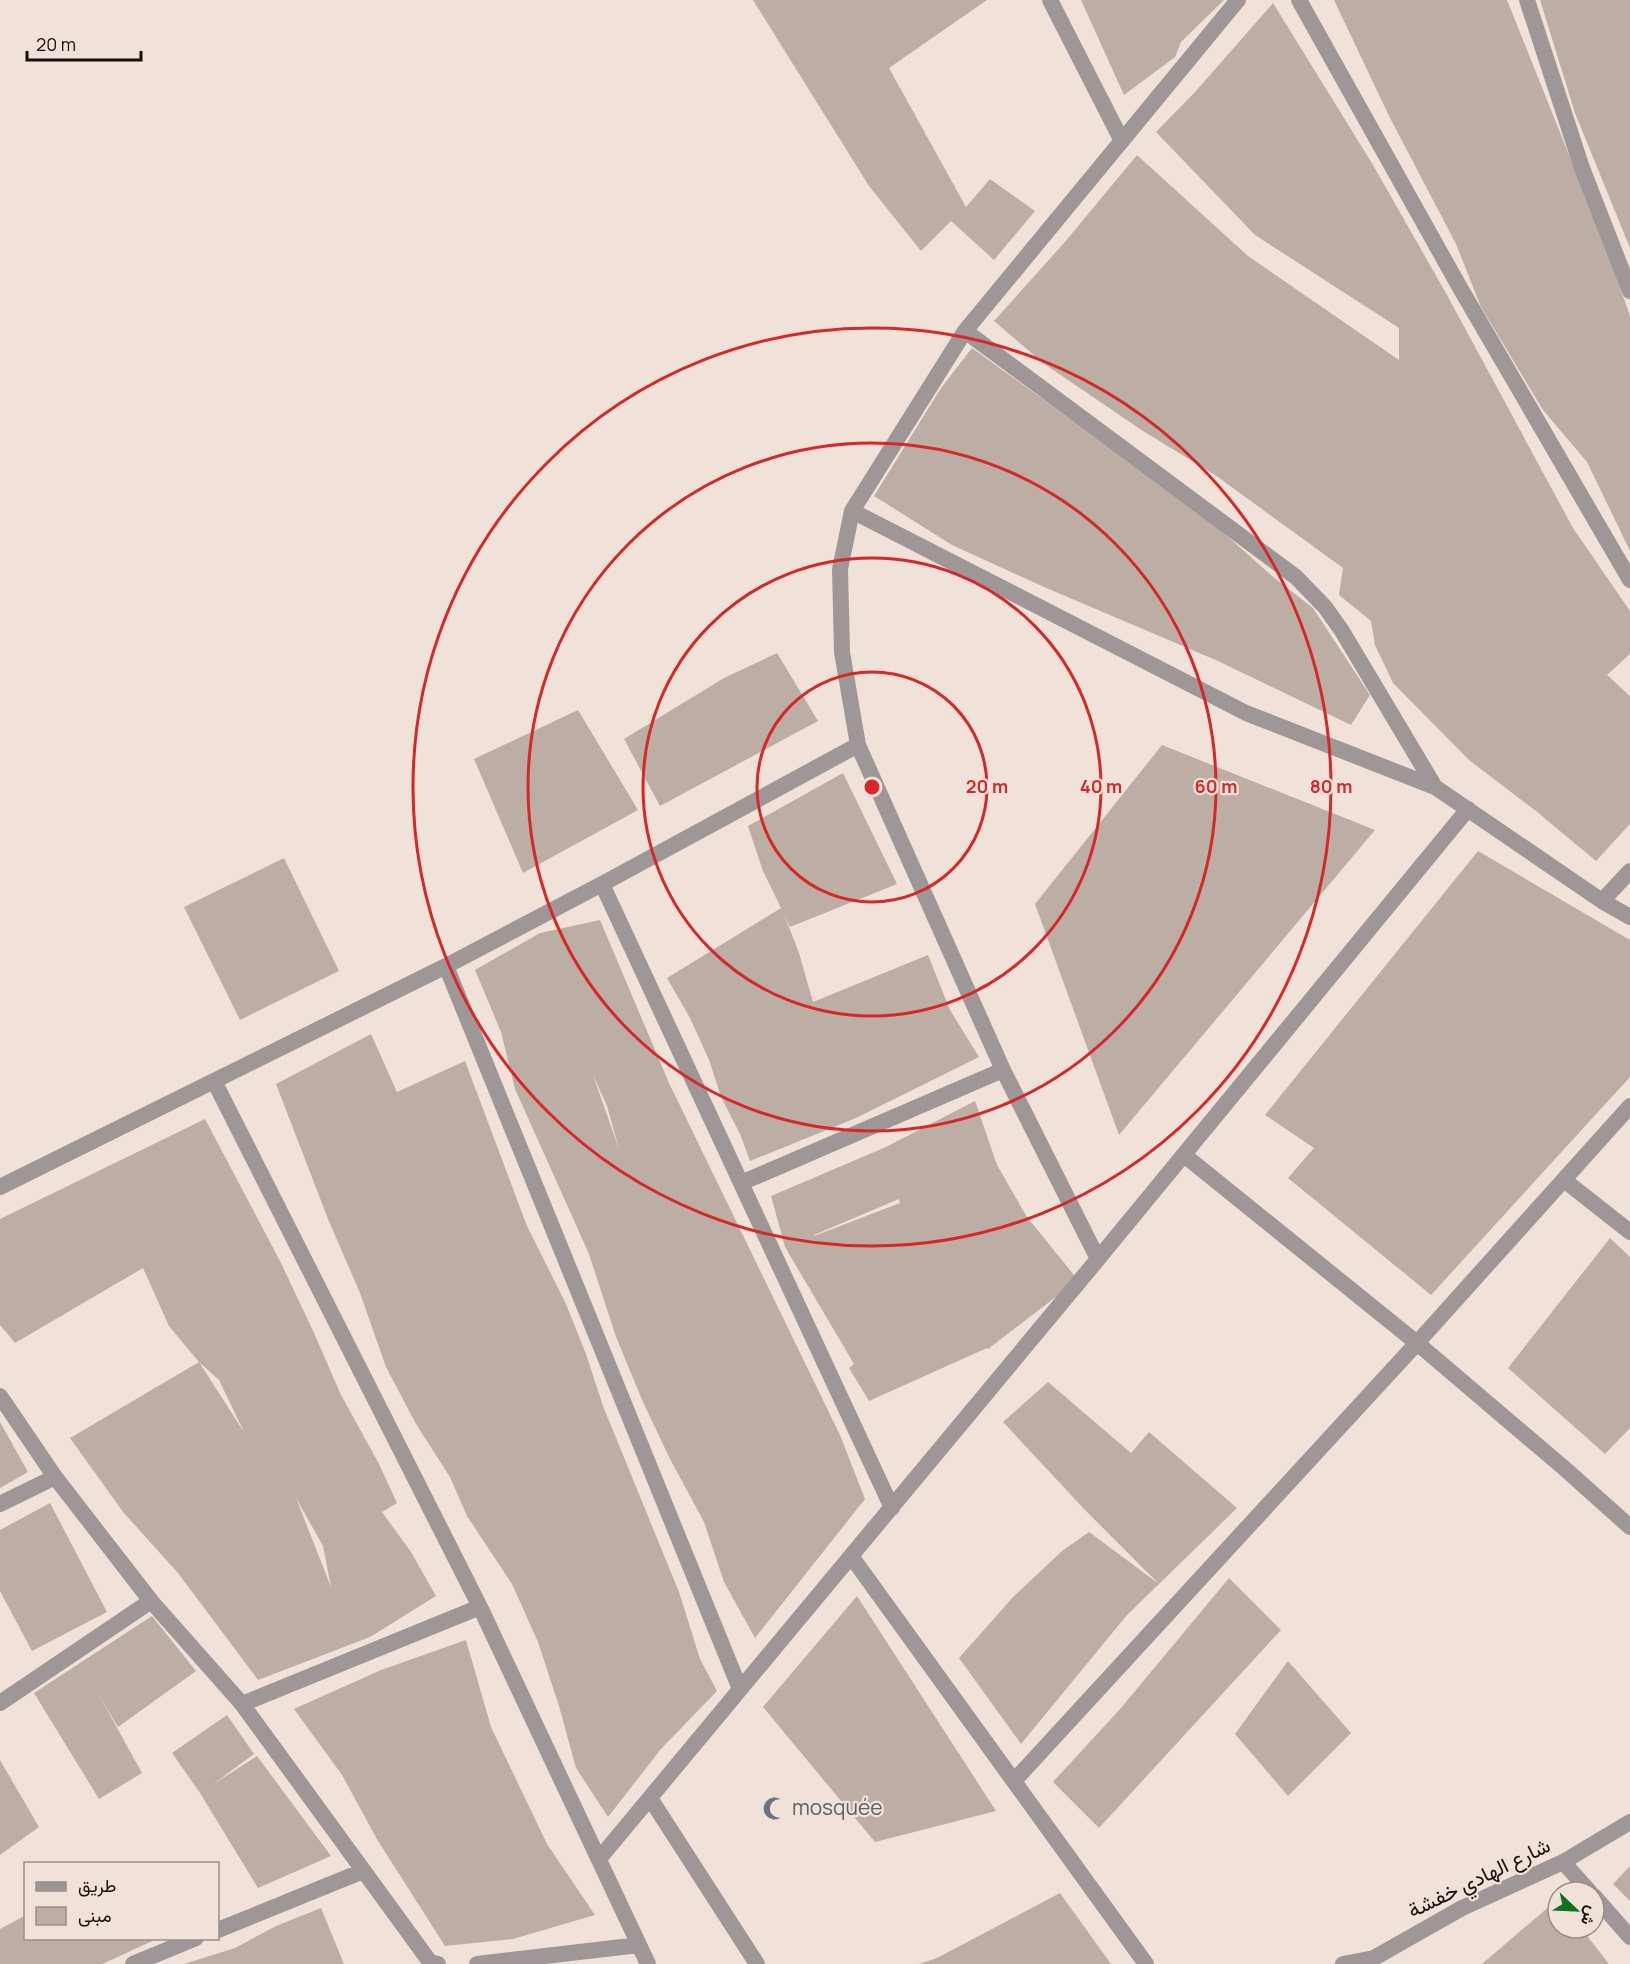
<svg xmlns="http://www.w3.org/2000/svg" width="1630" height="1964" font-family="Manrope,Vazirmatn,sans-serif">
  <rect width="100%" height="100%" fill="#f1e2d9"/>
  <!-- building -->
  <path fill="#bcaea5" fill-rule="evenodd" d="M753 0H987L889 68 966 207 990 179 1035 211 994 260 951 221 921 251 869 186Z
    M1081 0H1224L1181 42 1175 57 1124 95Z
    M1334 0H1507L1609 255 1630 316V551L1587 462 1543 410 1481 307 1456 244 1389 116Z
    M1540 0H1630V248L1575 113Z
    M1273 3 1373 165 1447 295 1573 528 1630 611V654L1607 675 1630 696V824L1596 861 1536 811 1469 760 1393 683 1375 645 1371 621 1339 595 1343 568 1215 475 1143 431 1043 363 994 321 1064 243 1137 155 1248 256 1399 360V328L1255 235 1156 132 1196 91Z
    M972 348 1205 516 1272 576 1313 608 1370 695 1351 725 1218 661 1044 587 952 545 874 496 941 388Z
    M777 653 818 721 660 806 624 739 724 678Z
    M578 710 638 810 523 873 474 759Z
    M1162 745 1375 830 1119 1135 1035 904Z
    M843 773 897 884 790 927 784 914 799 953 813 1002 928 955 950 1010 979 1057 856 1118 750 1161 740 1134 721 1097 709 1060 690 1018 667 978 781 908 763 871 748 826Z
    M1478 851 1630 940V1077L1431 1295 1288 1178 1314 1148 1265 1115Z
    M284 858 339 971 240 1020 184 907Z
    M600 920 669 1083 840 1435 865 1499 755 1638 724 1582 704 1522 670 1459 643 1402 616 1337 589 1254 515 1089 501 1032 475 970 540 933ZM593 1075 607 1106 619 1149Z
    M371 1034 397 1092 465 1061 527 1226 566 1304 586 1354 603 1406 679 1592 700 1659 717 1691 661 1749 608 1817 576 1768 559 1706 538 1642 512 1584 467 1516 450 1477 416 1424 386 1367 360 1293 328 1219 276 1084Z
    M975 1101 997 1165 1027 1217 1078 1280 988 1349 987 1348 869 1401 849 1368 854 1364 785 1247 771 1196 886 1147ZM899 1199 900 1203 814 1236V1235Z
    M205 1119 280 1261 314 1333 341 1395 378 1462 397 1503 382 1512 411 1552 436 1596 370 1637 258 1680 178 1573 123 1512 70 1438 199 1362 244 1432 219 1380 199 1362 169 1326 143 1268 15 1343 0 1325V1219ZM296 1498 323 1546 331 1587Z
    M1610 1238 1630 1257V1428L1605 1454 1508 1368Z
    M1048 1382 1131 1453 1149 1432 1237 1508 1159 1584 1127 1615 1021 1744 959 1658 1014 1596 1062 1551 1089 1532 1159 1584 1085 1510 1003 1422Z
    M0 1422 28 1472 0 1488Z
    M50 1503 107 1612 32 1651 0 1591V1530Z
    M1229 1578 1281 1630 1099 1828 1053 1782 1121 1708Z
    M857 1596 996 1811 875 1842 763 1707Z
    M152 1616 196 1671 118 1727 100 1697 142 1773 99 1799 34 1693Z
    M466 1640 491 1727 547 1844 595 1915 513 1939 445 1946 378 1841 342 1775 294 1709 381 1670Z
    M1288 1661 1351 1733 1288 1796 1235 1734Z
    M227 1715 254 1754 212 1785 257 1756 331 1856 258 1888 200 1793 172 1753Z
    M0 1760 39 1827 0 1855Z
    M1630 1866V1901L1613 1884Z
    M1060 1893 1111 1964H919L937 1958Z
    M1558 1899V1928H1581L1609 1964H1482Z
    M321 1908 344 1964H184L235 1948 276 1926Z
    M26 1915V1938H159L102 1964H0V1929Z"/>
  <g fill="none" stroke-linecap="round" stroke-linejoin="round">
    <!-- minor -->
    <path stroke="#9f9797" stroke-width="16" d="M1050 0 1122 141
      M1299 0 1459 286 1630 580
      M1527 0 1582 168 1630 291
      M965 331 1296 577 1325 607 1342 631 1435 787
      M852 511 1246 713 1435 787 1602 901 1630 917
      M602 884 892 1508
      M1602 901 1630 871
      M446 966 740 1689
      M214 1081 480 1607 648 1964
      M1630 1106 1417 1343 1564 1468 1630 1527
      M1564 1180 1630 1232
      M741 1183 1003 1070
      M0 1187 446 966 602 884 858 745
      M1098 1259 1003 1070 858 745 842 652 840 569 852 511 965 331 1238 0
      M0 1396 55 1477 151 1601 242 1704 430 1962 438 1964
      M0 1504 55 1477
      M851 1556 1146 1964
      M0 1703 151 1601
      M242 1704 480 1607
      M1014 1781 1417 1343 1184 1155
      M650 1798 757 1964
      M599 1859 1098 1259 1468 809
      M1563 1862 1590 1892
      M1594 1896 1630 1937
      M218 1930 363 1871
      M133 1964 196 1938
      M477 1964 639 1945
      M1343 1964 1374 1958 1462 1908 1563 1862 1630 1822"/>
  </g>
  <!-- distance rings -->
  <g fill="none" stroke="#d62828" stroke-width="3">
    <circle cx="872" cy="787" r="115"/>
    <circle cx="872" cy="787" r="229"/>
    <circle cx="872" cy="787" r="344"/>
    <circle cx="872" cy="787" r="459"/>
  </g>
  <!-- icons -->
  <defs>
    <symbol id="mosque-bare" viewBox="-9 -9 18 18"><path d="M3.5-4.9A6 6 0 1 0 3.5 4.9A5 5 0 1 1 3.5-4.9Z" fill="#6b7280" stroke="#f1e2d9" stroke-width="2.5" paint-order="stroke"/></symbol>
  </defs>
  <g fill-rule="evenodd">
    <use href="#mosque-bare" x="758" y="1792" width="33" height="33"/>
  </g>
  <g text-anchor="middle" stroke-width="4.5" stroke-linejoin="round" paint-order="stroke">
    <!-- worship labels -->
    <g font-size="21" fill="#5b616d" stroke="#f1e2d9" text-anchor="start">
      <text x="792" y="1815">mosquée</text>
    </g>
    <!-- street labels -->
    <g font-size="21" fill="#15100d" stroke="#f1e2d9">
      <text transform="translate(1479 1878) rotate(-26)" y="7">شارع الهادي خفشة</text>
    </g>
  </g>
  <circle cx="872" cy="787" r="9" fill="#d62828" stroke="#f1e2d9" stroke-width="3"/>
  <g font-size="18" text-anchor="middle" font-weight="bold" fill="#d62828" stroke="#f1e2d9" stroke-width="4.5" stroke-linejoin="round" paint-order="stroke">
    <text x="987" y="793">20 m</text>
    <text x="1101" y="793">40 m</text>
    <text x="1216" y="793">60 m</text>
    <text x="1331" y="793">80 m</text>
  </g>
  <!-- legend -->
  <rect x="24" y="1862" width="195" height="78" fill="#f1e2d9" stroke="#998e87" stroke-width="1.5"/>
  <rect x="36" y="1882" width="30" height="9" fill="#9f9797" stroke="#998e87" stroke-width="1.5"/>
  <text x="78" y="1892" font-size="18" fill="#15100d">طريق</text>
  <rect x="36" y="1907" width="30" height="18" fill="#bcaea5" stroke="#998e87" stroke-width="1.5"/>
  <text x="78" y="1922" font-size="18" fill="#15100d">مبنى</text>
  <!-- north arrow -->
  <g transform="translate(1576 1910) rotate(113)"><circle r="28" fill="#f1e2d9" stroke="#998e87" stroke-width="1.5"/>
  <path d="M0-4.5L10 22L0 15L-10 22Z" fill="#12711e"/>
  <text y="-9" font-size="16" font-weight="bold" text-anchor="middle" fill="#15100d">ش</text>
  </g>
  <!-- scale -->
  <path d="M27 51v9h114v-9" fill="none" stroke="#15100d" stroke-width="3"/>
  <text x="36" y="51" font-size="18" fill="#15100d" stroke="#f1e2d9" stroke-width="4.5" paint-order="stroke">20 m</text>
</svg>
